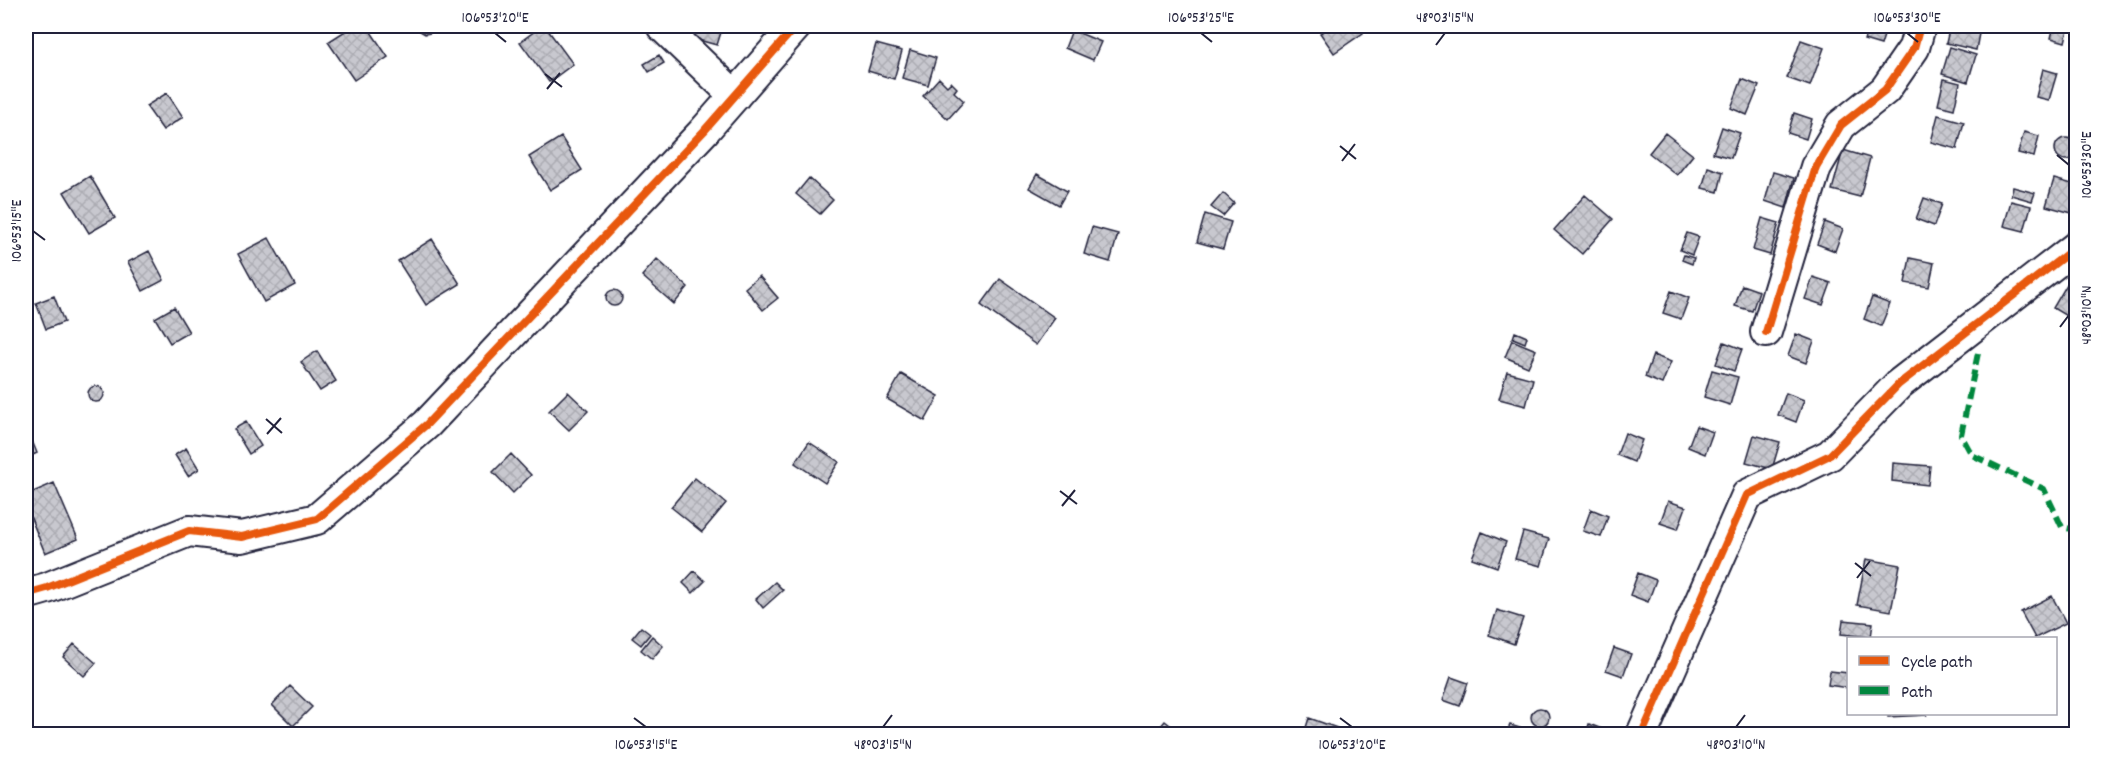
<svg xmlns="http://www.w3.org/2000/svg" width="2102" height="760" font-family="Dekko,sans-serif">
  <defs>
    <pattern id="building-cross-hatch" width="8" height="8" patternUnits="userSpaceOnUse" patternTransform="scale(1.5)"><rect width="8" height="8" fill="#c8c8cf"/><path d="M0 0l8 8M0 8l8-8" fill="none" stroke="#acacb3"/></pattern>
  </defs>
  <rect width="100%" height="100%" fill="#fff"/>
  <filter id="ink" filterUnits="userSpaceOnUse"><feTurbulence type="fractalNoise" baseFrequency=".0167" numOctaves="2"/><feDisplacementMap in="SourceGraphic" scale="12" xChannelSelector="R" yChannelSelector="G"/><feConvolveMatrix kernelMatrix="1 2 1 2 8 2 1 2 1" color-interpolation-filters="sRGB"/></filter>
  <g filter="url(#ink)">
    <!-- building -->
    <path fill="url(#building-cross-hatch)" stroke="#22223b" stroke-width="1.5" d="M353 26H367L388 57 354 80 328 42Z
      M420 26H432V29L430 33 425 34 420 31Z
      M542 26H545L573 64 549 82 520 42Z
      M695 26H723L717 45 691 38Z
      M1331 26H1358L1363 33 1334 53 1320 33Z
      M1869 26H1887L1881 45 1864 40Z
      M1950 26H1969L1980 28 1976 50 1946 43Z
      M2054 26H2069L2065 42 2051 38Z
      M1072 30 1101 42 1093 60 1065 48Z
      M1801 40 1824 48 1810 86 1787 78Z
      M876 44 902 51 894 79 868 71Z
      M1950 47 1976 55 1968 82 1942 74Z
      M910 50 936 58 928 85 902 78Z
      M659 55 664 63 649 72 644 64Z
      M2043 69 2057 73 2049 100 2036 97Z
      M939 78 947 86 951 82 957 88 954 92 964 101 948 119 923 96Z
      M1742 79 1759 86 1747 115 1731 108Z
      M1944 79 1960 83 1954 109 1938 105Z
      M167 93 183 117 163 130 146 106Z
      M1794 113 1812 119 1806 139 1788 133Z
      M1938 115 1964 122 1957 149 1931 142Z
      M1722 127 1740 133 1731 158 1713 153Z
      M2024 132 2039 136 2034 157 2018 153Z
      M1665 133 1693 155 1677 175 1649 153Z
      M561 137 582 170 550 190 529 157Z
      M2055 149a11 11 0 1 1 22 0a11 11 0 1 1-22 0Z
      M1843 150 1870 158 1860 197 1832 190Z
      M1708 167 1723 172 1718 192 1702 188Z
      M1773 172 1794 178 1786 208 1765 201Z
      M1037 174 1067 191 1059 205 1029 188Z
      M90 176 115 218 89 233 64 192Z
      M809 178 833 200 820 214 796 194Z
      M2054 179 2076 185V198L2072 213 2046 206Z
      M2013 187 2035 193 2032 201 2011 195Z
      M1223 193 1234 203 1223 216 1211 207Z
      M1585 195 1613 219 1582 254 1554 230Z
      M1924 198 1942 204 1934 226 1916 219Z
      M2011 201 2031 206 2024 231 2004 226Z
      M1205 214 1231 222 1223 249 1197 242Z
      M1762 218 1779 223 1770 255 1753 250Z
      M1825 222 1843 229 1835 251 1817 244Z
      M1092 227 1118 234 1110 262 1084 254Z
      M1687 233 1699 237 1692 255 1680 250Z
      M269 238 295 285 264 302 238 254Z
      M432 239 460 284 426 305 398 261Z
      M149 251 164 280 143 291 128 262Z
      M1684 255 1694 258 1692 264 1682 260Z
      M1910 258 1934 263 1929 287 1905 283Z
      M657 259 688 287 674 304 642 276Z
      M759 276 778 298 763 310 745 288Z
      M1813 277 1831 283 1823 305 1805 299Z
      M1000 279 1055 318 1036 345 981 305Z
      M2070 279 2076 283V314L2073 320 2053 308Z
      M1742 285 1759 291 1752 311 1735 306Z
      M606 298a8 8 0 1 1 16 0a8 8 0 1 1-16 0Z
      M1671 291 1689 298 1681 319 1663 313Z
      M54 296 64 322 46 329 36 303Z
      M1872 297 1890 304 1881 326 1864 319Z
      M174 307 189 332 170 343 155 318Z
      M1515 332 1527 337 1525 343 1513 338Z
      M1796 334 1814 341 1806 363 1788 356Z
      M1512 340 1536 350 1528 367 1505 357Z
      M1724 342 1742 349 1734 371 1716 364Z
      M317 351 336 381 320 391 301 362Z
      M1653 355 1671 362 1662 384 1645 377Z
      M1712 370 1738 377 1730 405 1704 397Z
      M1507 372 1533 379 1526 406 1499 399Z
      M901 374 939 396 925 421 887 399Z
      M88 394a8 8 0 1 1 16 0a8 8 0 1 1-16 0Z
      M568 392 588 411 569 430 549 411Z
      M1786 393 1804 400 1796 422 1778 415Z
      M246 422 261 446 249 454 234 429Z
      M26 426 37 453 26 458Z
      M1696 426 1713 432 1705 454 1688 447Z
      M1625 433 1642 440 1634 462 1617 455Z
      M1754 435 1780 442 1772 469 1746 462Z
      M809 442 839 462 825 483 795 463Z
      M186 448 199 469 188 476 175 455Z
      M511 454 531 475 513 493 493 472Z
      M1893 463 1930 466 1928 485 1892 481Z
      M695 478 726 503 702 532 671 507Z
      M54 483 78 539 45 553 26 506V495Z
      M1668 501 1686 507 1678 529 1660 523Z
      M1591 509 1608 516 1601 537 1583 531Z
      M1482 532 1506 542 1497 567 1472 558Z
      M1523 532 1549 539 1541 566 1515 559Z
      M1866 559 1900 565 1891 611 1857 605Z
      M694 571 705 581 693 593 683 583Z
      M1638 573 1656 580 1648 602 1630 595Z
      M775 582 783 590 763 608 756 599Z
      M2052 596 2066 623 2035 638 2021 612Z
      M1497 610 1523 618 1514 644 1489 635Z
      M1843 620 1873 623 1871 637 1841 634Z
      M641 627 650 634 641 645 632 638Z
      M652 636 663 646 652 659 641 650Z
      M74 644 96 663 84 676 63 657Z
      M1614 648 1631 654 1623 676 1606 670Z
      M1830 671 1848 673V688L1828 685Z
      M1451 677 1468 683 1460 706 1443 700Z
      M290 686 312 707 293 726 272 705Z
      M1531 717a9 9 0 1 1 18 0a9 9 0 1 1-18 0Z
      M1888 714H1925L1926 715 1888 717Z
      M1309 718 1337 728 1335 734H1304Z
      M1165 721 1179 732 1176 734H1154Z
      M1589 724 1602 729 1600 734H1586Z
      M1510 725 1539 734H1506Z"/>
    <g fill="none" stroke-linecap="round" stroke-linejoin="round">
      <defs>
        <path id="minor" d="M662 26 735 96
          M1766 332 1816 167 1841 125 1885 90 1914 48 1920 26
          M26 594 47 588 189 531 242 537 317 519 427 424 704 131 796 26
          M1642 734 1747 495 1830 455 1899 384 2076 247"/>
      </defs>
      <!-- minor casing -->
      <use href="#minor" stroke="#22223b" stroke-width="34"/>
      <!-- minor -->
      <use href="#minor" stroke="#fff" stroke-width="30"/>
      <!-- quiet -->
      <path stroke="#00873e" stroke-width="6" stroke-dasharray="12 6" stroke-linecap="butt" d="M1978 353 1961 435 1972 455 2044 489 2062 527 2076 530
        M2070 597 2076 594
        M2074 734 2076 724"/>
      <defs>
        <path id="cycleway" d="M1766 332 1816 167 1841 125 1885 90 1914 48 1920 26
          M26 594 47 588 189 531 242 537 317 519 427 424 704 131 796 26
          M1642 734 1747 495 1830 455 1899 384 2076 247"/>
      </defs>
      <!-- cycleway casing -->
      <use href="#cycleway" stroke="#fff" stroke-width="11"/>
      <!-- cycleway -->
      <use href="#cycleway" stroke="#e8590c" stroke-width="8"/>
    </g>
  </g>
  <!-- ticks -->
  <path fill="none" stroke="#22223b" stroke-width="2" d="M495 33 506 42M1201 33 1212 42M1907 33 1918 42M1436 45 1445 33M545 74 562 87M547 89 560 73M1340 146 1356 159M2057 155 2069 165M1342 161 1355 144M33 231 45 240M2060 327 2069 315M266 419 282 433M267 434 281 418M1060 491 1077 504M1062 506 1075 490M1855 563 1871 576M1857 578 1870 561M634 718 646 727M1340 718 1352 727M883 727 892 715M1736 727 1745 715"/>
  <!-- margin -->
  <rect width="2102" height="760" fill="none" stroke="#fff" stroke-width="66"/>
  <!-- legend -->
  <rect x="1847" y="637" width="210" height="78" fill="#ffffff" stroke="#a7a7b1" stroke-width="1.5"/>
  <rect x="1859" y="656" width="30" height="9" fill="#e8590c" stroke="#a7a7b1" stroke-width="1.5"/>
  <text x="1901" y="667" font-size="18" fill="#22223b">Cycle path</text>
  <rect x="1859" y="686" width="30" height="9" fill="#00873e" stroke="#a7a7b1" stroke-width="1.5"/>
  <text x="1901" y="697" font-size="18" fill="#22223b">Path</text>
  <rect x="33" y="33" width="2036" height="694" fill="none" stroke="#22223b" stroke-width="2"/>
  <g font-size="15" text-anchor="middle" fill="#22223b">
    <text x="495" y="22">106°53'20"E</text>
    <text x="1201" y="22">106°53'25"E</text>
    <text x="1445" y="22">48°03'15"N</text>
    <text x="1907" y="22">106°53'30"E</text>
    <text transform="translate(2086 165) rotate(-90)" y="5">106°53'30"E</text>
    <text transform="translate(16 231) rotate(-90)" y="5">106°53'15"E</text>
    <text transform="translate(2086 315) rotate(-90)" y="5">48°03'10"N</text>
    <text x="646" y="749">106°53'15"E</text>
    <text x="883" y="749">48°03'15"N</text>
    <text x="1352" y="749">106°53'20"E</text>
    <text x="1736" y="749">48°03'10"N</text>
  </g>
</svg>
